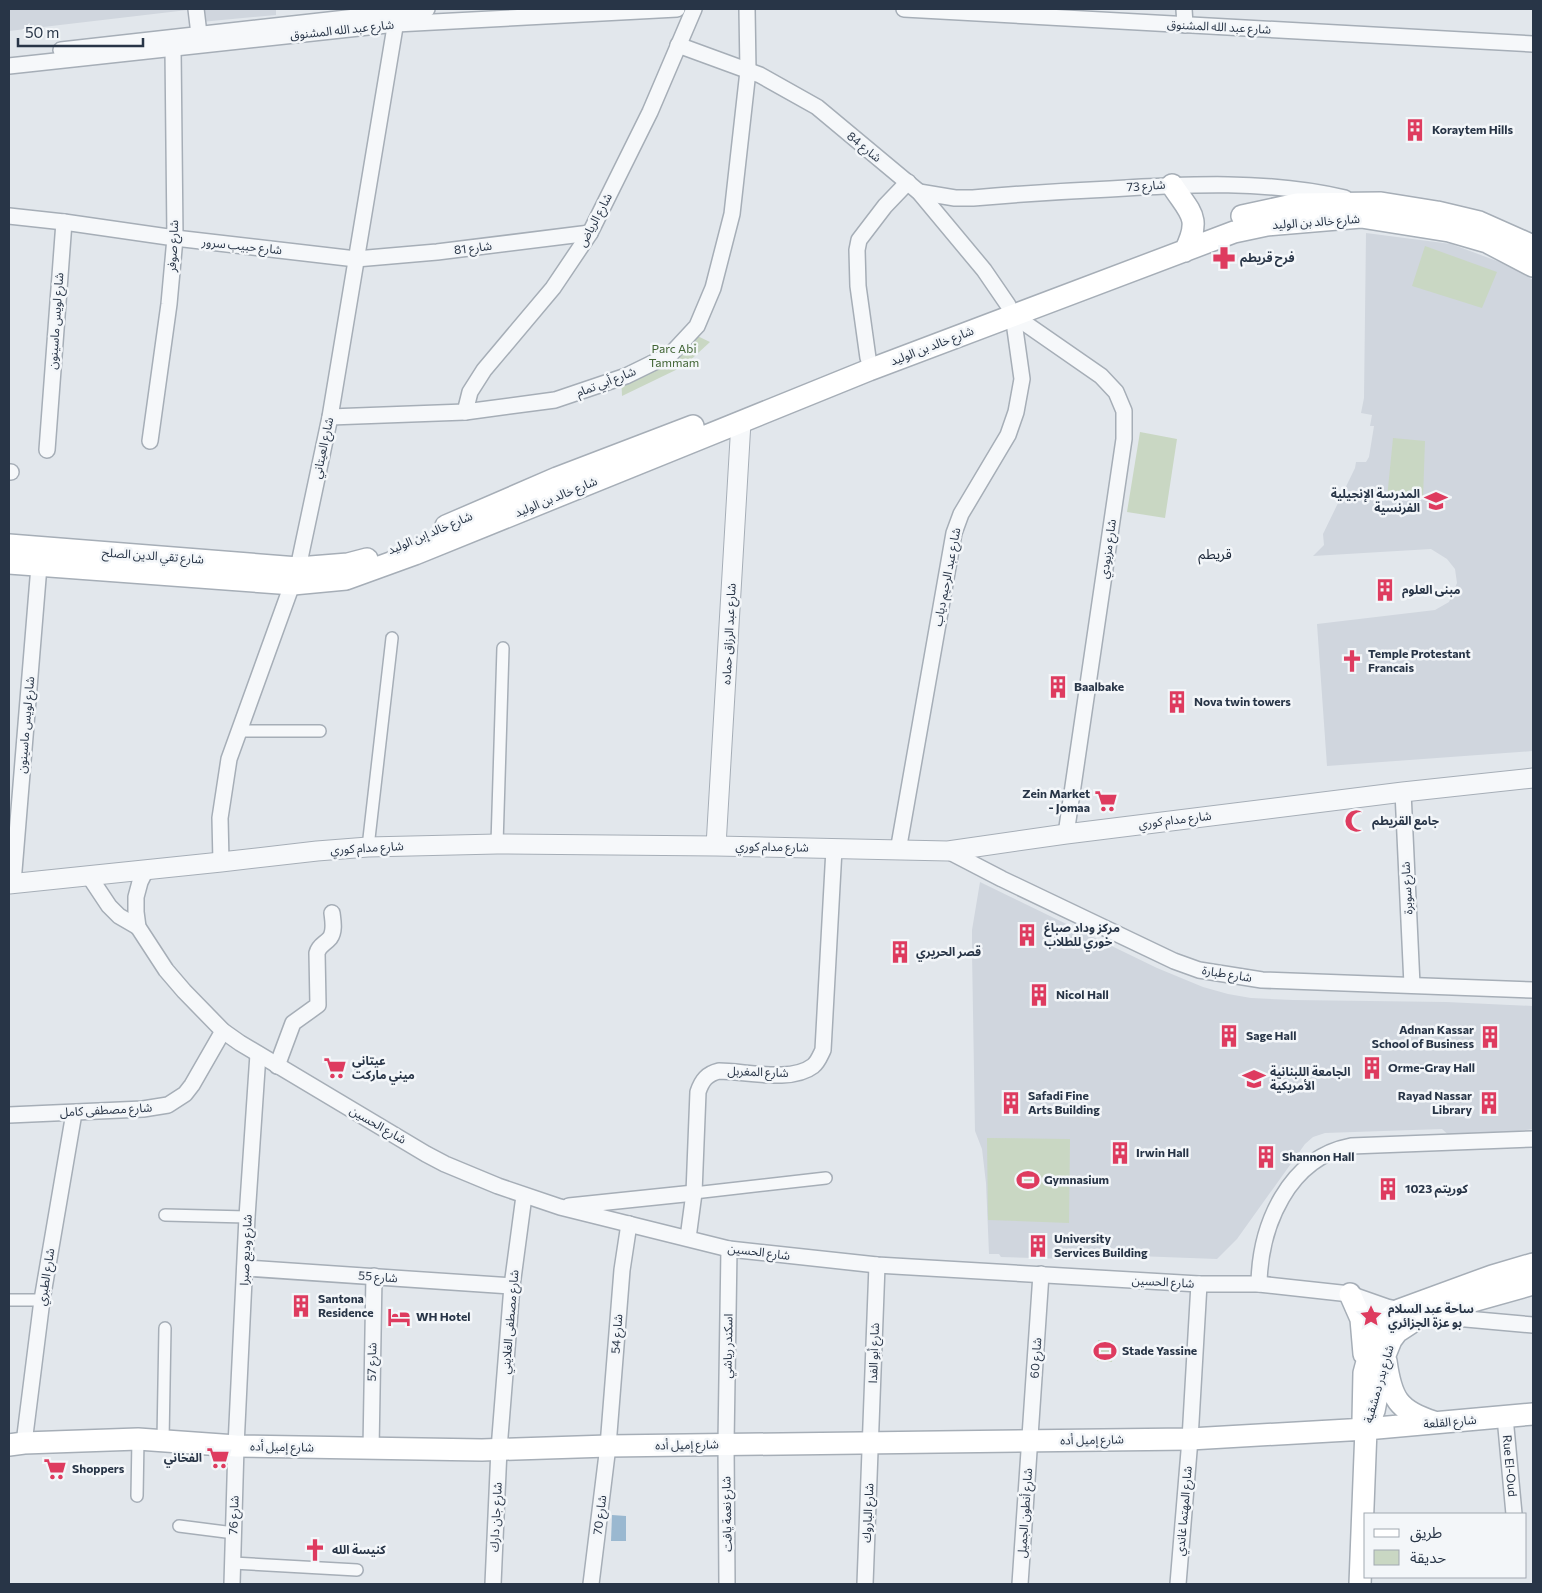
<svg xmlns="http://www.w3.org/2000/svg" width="1542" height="1593" font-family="Commissioner,'Noto Sans Arabic',sans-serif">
  <rect width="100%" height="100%" fill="#e2e7ec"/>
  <!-- built -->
  <path fill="#d0d6de" d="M9 9H196L9 31Z
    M199 9H276V15L201 22Z
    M1366 233 1451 244 1516 268 1533 280V751L1327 766 1317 624 1435 610 1449 602 1457 583 1455 569 1447 559 1431 549 1313 556 1324 545 1323 534 1355 468 1356 462H1366L1369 457 1374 426H1370L1372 415 1361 413 1364 398Z
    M980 882 1157 968 1203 987 1228 994 1251 998 1293 1000 1446 1002 1533 1006V1129L1454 1140 1442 1129 1325 1133 1313 1137 1305 1144 1237 1239 1217 1259 1083 1254 1082 1257H1072L1071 1259 1001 1257 999 1254H989L986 1183 982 1149 975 1131 972 952V930Z"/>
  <!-- green -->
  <path fill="#c9d7c3" d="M1425 246 1497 272 1482 308 1412 286Z
    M689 332 710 342 684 366 622 396 621 371Z
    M1140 432 1177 439 1165 518 1127 512Z
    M1393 438 1425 441 1423 499 1387 498Z
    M987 1138 1070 1139 1069 1223 988 1220Z
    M1098 1340 1113 1341 1112 1362 1097 1361Z"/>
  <!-- water -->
  <path fill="#9ab8d0" d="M612 1515 626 1516V1541H611Z"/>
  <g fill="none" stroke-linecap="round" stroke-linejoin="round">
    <defs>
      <path id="pedestrian" d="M238 731H320
        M497 844 503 648
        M368 847 392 638
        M694 1193 826 1178
        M165 1215 247 1217
        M9 1300H42
        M163 1440 165 1328
        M137 1496 138 1439
        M179 1526 234 1533
        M233 1563 357 1570"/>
      <g id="minor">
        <path d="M196 9 199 34"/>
        <path d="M904 9 1533 44"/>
        <path d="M1184 9 1185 25"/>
        <path d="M678 45 760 75 817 107 919 192 984 270 1008 305"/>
        <path d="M61 50 427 9"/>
        <path d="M9 66 396 24 677 9"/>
        <path d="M919 192 955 198H973C1019 194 1064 191 1110 189 1189 184 1268 180 1345 198"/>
        <path d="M9 216 64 222 175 238 356 259 437 252 590 233"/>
        <path d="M1013 315 1101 376 1116 392 1124 411V439L1066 834"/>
        <path d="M868 358 858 286 857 250 859 240 885 206 908 182"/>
        <path d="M465 412 470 392 484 370 553 288 590 233 650 112 694 9"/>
        <path d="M330 417 465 412 555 400 626 376 671 354 697 326 713 288 732 214 748 71 747 9"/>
        <path d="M150 441 169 304 175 238 173 49"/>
        <path d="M47 450 64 222"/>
        <path d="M9 472H11"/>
        <path d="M1403 792 1412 985"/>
        <path d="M898 851 954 533 961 514 1008 435 1016 412 1022 379 1013 315"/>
        <path d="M948 851 1002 879 1174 961 1199 970 1262 980 1533 990"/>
        <path d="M221 862 220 818 229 759 298 568 330 417 398 9"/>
        <path d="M146 870 140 882 136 897V912L138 927 166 970 184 991 223 1031 240 1043 426 1154 445 1164 498 1186 560 1207 729 1249 877 1265 1199 1284H1259L1350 1294 1387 1307 1405 1311"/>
        <path d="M89 876 109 906 119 916 138 927"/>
        <path d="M13 883 39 566"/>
        <path d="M277 1066 293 1023 318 1005 317 953C319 945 325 944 330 938 335 931 333 921 332 913"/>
        <path d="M9 1115 143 1109 168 1105 185 1094 192 1085 223 1031"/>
        <path d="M569 1206 694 1193"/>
        <path d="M688 1238 694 1193 698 1092C702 1080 707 1074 719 1071 745 1071 791 1083 813 1066 818 1062 820 1056 823 1050L834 849"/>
        <path d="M245 1268 512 1286"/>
        <path d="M1259 1284C1260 1226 1288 1158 1351 1146L1533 1139"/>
        <path d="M1433 1316 1533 1325"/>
        <path id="s1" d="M1505 1417 1514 1514"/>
        <path d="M24 1443 42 1300 74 1113"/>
        <path d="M371 1449 374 1276"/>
        <path d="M232 1584 236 1446 247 1217 258 1054"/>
        <path d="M493 1584 499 1449 512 1286 524 1196"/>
        <path d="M591 1584 608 1446 622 1270 629 1224"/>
        <path d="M727 1584 726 1444 729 1249"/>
        <path d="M865 1584 877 1265"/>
        <path d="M1020 1584 1041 1274"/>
        <path d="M1178 1584 1190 1439 1199 1284"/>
      </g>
      <path id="tertiary" d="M716 846 741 422
        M9 884 221 862 317 851 368 847 497 844 716 846 948 851 1066 834 1403 792 1533 778"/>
      <path id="secondary" d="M1172 185C1190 213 1202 217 1185 251
        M1242 216 1297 204 1381 203 1437 212 1479 222 1533 246
        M446 526 557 478 693 426
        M9 545 298 568 348 564 367 559
        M9 563 293 584 346 579 415 554 869 370 1234 232 1267 225 1361 217 1449 231 1487 242 1533 266
        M1350 1294 1361 1319 1364 1354
        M1386 1361C1391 1398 1398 1411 1434 1422
        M1374 1411 1385 1355 1391 1340 1397 1332 1423 1315 1533 1284
        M9 1445 24 1443 138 1439 236 1446 482 1450 608 1446 1190 1439 1366 1429 1533 1414
        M1360 1584 1366 1429 1363 1420 1364 1373 1373 1339 1380 1325 1399 1310 1492 1276 1533 1264"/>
    </defs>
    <!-- pedestrian casing -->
    <use href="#pedestrian" stroke="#a6aeb7" stroke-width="14"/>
    <!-- minor casing -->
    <use href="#minor" stroke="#a6aeb7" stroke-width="18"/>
    <!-- tertiary casing -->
    <use href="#tertiary" stroke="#a6aeb7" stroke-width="21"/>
    <!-- secondary casing -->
    <use href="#secondary" stroke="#a6aeb7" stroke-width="24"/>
    <!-- pedestrian -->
    <use href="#pedestrian" stroke="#f6f8fa" stroke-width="11"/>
    <!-- minor -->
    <use href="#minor" stroke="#f6f8fa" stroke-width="15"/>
    <!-- tertiary -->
    <use href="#tertiary" stroke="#f6f8fa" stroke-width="19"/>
    <!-- secondary -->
    <use href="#secondary" stroke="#fff" stroke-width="21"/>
  </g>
  <!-- icons -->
  <defs>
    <symbol id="building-bare" viewBox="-9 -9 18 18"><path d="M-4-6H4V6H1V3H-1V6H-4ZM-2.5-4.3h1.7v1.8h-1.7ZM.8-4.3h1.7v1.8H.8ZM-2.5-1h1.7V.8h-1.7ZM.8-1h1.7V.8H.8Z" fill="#de3b5f" stroke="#f3f6f9" stroke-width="2.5" paint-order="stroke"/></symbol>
    <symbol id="pharmacy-bare" viewBox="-9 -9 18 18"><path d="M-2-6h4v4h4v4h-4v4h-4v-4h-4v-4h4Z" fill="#de3b5f" stroke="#f3f6f9" stroke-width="2.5" paint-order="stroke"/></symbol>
    <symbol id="school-bare" viewBox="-9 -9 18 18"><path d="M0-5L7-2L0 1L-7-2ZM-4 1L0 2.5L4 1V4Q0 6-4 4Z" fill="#de3b5f" stroke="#f3f6f9" stroke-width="2.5" paint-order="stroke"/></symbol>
    <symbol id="church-bare" viewBox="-9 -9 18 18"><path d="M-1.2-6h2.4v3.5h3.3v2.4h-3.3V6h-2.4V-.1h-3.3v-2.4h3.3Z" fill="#de3b5f" stroke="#f3f6f9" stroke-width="2.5" paint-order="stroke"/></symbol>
    <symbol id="supermarket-bare" viewBox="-9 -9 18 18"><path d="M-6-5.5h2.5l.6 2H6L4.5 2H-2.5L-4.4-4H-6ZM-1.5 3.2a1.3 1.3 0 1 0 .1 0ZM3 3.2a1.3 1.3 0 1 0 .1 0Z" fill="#de3b5f" stroke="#f3f6f9" stroke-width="2.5" paint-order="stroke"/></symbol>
    <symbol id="mosque-bare" viewBox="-9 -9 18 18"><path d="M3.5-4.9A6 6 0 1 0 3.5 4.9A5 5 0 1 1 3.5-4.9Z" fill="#de3b5f" stroke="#f3f6f9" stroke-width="2.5" paint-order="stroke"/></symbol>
    <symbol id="university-bare" viewBox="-9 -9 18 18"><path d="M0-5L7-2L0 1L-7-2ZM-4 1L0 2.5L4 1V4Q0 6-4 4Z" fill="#de3b5f" stroke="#f3f6f9" stroke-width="2.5" paint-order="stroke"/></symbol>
    <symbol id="stadium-bare" viewBox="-9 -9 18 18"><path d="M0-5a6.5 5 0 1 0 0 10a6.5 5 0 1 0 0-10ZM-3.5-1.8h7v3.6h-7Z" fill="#de3b5f" stroke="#f3f6f9" stroke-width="2.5" paint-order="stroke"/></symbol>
    <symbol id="sight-bare" viewBox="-9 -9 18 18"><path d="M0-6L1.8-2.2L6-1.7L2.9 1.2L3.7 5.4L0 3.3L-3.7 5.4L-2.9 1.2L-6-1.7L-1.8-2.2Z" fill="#de3b5f" stroke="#f3f6f9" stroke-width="2.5" paint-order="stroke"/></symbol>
    <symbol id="hotel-bare" viewBox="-9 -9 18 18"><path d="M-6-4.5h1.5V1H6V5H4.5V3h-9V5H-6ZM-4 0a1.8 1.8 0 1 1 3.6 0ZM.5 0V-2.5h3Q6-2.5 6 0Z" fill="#de3b5f" stroke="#f3f6f9" stroke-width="2.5" paint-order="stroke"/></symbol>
  </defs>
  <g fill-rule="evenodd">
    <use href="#building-bare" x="1399" y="114" width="32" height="32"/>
    <use href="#pharmacy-bare" x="1208" y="242" width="32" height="32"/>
    <use href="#school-bare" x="1420" y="485" width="32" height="32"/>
    <use href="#building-bare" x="1369" y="574" width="32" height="32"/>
    <use href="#church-bare" x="1336" y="645" width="32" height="32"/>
    <use href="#building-bare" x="1042" y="671" width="32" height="32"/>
    <use href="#building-bare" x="1161" y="686" width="32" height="32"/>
    <use href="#supermarket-bare" x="1090" y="785" width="32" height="32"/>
    <use href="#mosque-bare" x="1340" y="805" width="32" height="32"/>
    <use href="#building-bare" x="1011" y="919" width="32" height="32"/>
    <use href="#building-bare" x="884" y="936" width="32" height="32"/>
    <use href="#building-bare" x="1023" y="979" width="32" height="32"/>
    <use href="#building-bare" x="1213" y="1020" width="32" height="32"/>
    <use href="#building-bare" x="1474" y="1021" width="32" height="32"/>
    <use href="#supermarket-bare" x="319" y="1052" width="32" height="32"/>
    <use href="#building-bare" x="1356" y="1052" width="32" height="32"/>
    <use href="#university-bare" x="1238" y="1063" width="32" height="32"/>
    <use href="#building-bare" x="995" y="1087" width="32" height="32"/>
    <use href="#building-bare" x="1473" y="1087" width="32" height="32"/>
    <use href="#building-bare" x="1104" y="1137" width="32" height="32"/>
    <use href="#building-bare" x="1250" y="1141" width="32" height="32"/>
    <use href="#stadium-bare" x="1012" y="1164" width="32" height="32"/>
    <use href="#building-bare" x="1372" y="1173" width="32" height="32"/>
    <use href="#building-bare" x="1022" y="1230" width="32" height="32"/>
    <use href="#building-bare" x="285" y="1290" width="32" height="32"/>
    <use href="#sight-bare" x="1355" y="1300" width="32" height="32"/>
    <use href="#hotel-bare" x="383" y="1301" width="32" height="32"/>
    <use href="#stadium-bare" x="1089" y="1335" width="32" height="32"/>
    <use href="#supermarket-bare" x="202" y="1442" width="32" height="32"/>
    <use href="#supermarket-bare" x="39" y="1453" width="32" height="32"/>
    <use href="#church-bare" x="299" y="1534" width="32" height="32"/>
  </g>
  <g text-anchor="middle" stroke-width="5" stroke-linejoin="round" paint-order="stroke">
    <!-- street labels -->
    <g font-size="12" fill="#283547" stroke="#f3f6f9">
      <text transform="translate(1219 27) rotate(3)" y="4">شارع عبد الله المشنوق</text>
      <text transform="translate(342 30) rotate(-6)" y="4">شارع عبد الله المشنوق</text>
      <text transform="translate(864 147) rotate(39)" y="4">شارع 84</text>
      <text transform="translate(1146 186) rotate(-4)" y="4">شارع 73</text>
      <text transform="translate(595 220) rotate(-62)" y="4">شارع الرياض</text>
      <text transform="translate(1316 222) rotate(-4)" y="4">شارع خالد بن الوليد</text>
      <text transform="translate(173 246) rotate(-87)" y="4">شارع صوفر</text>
      <text transform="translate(242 246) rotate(6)" y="4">شارع حبيب سرور</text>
      <text transform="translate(473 248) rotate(-7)" y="4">شارع 81</text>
      <text transform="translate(56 321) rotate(-86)" y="4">شارع لويس ماسينون</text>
      <text transform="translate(932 346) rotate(-21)" y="4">شارع خالد بن الوليد</text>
      <text transform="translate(606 382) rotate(-21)" y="4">شارع أبي تمام</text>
      <text transform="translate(323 448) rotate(-78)" y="4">شارع العيتاني</text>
      <text transform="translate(556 497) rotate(-22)" y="4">شارع خالد بن الوليد</text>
      <text transform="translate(430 533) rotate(-23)" y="4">شارع خالد إبن الوليد</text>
      <text transform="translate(1108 549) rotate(-82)" y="4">شارع مزبودي</text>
      <text transform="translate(153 556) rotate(4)" y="4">شارع تقي الدين الصلح</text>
      <text transform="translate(947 577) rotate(-79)" y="4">شارع عبد الرحيم دياب</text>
      <text transform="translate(729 634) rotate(-87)" y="4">شارع عبد الرزاق حماده</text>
      <text transform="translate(26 725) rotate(-85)" y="4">شارع لويس ماسينون</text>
      <text transform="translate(1175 820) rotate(-7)" y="4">شارع مدام كوري</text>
      <text transform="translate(772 847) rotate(1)" y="4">شارع مدام كوري</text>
      <text transform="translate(367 848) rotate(-3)" y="4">شارع مدام كوري</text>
      <text transform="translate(1407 888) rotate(-93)" y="4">شارع سوبرة</text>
      <text transform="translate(1227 974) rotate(9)" y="4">شارع طبارة</text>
      <text transform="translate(758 1072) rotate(2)" y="4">شارع المغربل</text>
      <text transform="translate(106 1110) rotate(-3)" y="4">شارع مصطفى كامل</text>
      <text transform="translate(378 1125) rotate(30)" y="4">شارع الحسين</text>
      <text transform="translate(246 1250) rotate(-87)" y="4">شارع وديع صبرا</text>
      <text transform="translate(759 1252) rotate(7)" y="4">شارع الحسين</text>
      <text transform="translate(46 1277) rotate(-81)" y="4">شارع الطبري</text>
      <text transform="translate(378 1277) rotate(4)" y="4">شارع 55</text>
      <text transform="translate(1163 1282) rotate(3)" y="4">شارع الحسين</text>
      <text transform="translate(510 1322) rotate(-85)" y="4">شارع مصطفى الغلايني</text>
      <text transform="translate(617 1334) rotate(-86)" y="4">شارع 54</text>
      <text transform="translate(728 1346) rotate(-89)" y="4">اسكندر رياشي</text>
      <text transform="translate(874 1353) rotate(-88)" y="4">شارع أبو الفدا</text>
      <text transform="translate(1036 1358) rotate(-86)" y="4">شارع 60</text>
      <text transform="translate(372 1362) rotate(-89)" y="4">شارع 57</text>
      <text transform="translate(1379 1384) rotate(-74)" y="4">شارع بدر دمشقية</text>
      <text transform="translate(1450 1422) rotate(-5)" y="4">شارع القلعة</text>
      <text transform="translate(1092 1440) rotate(-1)" y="4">شارع إميل أده</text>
      <text transform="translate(687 1445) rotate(-1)" y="4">شارع إميل أده</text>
      <text transform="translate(282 1447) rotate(1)" y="4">شارع إميل أده</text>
      <text dy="4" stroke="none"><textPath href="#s1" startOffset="49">Rue El-Oud</textPath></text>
      <text transform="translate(1184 1511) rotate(-85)" y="4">شارع المهتما غاندي</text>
      <text transform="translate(868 1513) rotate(-87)" y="4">شارع الباروك</text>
      <text transform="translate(1025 1513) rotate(-86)" y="4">شارع أنطون الجميل</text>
      <text transform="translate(727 1514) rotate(-91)" y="4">شارع نعمة يافت</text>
      <text transform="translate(234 1515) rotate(-88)" y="4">شارع 76</text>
      <text transform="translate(600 1515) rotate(-83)" y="4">شارع 70</text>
      <text transform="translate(496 1517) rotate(-87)" y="4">شارع جان دارك</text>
    </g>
    <!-- poi labels -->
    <g font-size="12" font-weight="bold" fill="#283547" stroke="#f3f6f9" text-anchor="start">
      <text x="1432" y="134">Koraytem Hills</text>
      <text x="1240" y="262">فرح قريطم</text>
      <text x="1420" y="498" text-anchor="end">المدرسة الإنجيلية<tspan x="1420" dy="14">الفرنسية</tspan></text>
      <text x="1402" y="594">مبنى العلوم</text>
      <text x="1368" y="658">Temple Protestant<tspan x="1368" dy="14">Francais</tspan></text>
      <text x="1074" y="691">Baalbake</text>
      <text x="1194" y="706">Nova twin towers</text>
      <text x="1090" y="798" text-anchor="end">Zein Market<tspan x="1090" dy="14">- Jomaa</tspan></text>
      <text x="1372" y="825">جامع القريطم</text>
      <text x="1044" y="932">مركز وداد صباغ<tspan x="1044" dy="14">خوري للطلاب</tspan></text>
      <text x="916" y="956">قصر الحريري</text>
      <text x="1056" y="999">Nicol Hall</text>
      <text x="1474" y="1034" text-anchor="end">Adnan Kassar<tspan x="1474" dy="14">School of Business</tspan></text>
      <text x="1246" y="1040">Sage Hall</text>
      <text x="352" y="1065">عيتاني<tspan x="352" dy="14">ميني ماركت</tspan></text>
      <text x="1388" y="1072">Orme-Gray Hall</text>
      <text x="1270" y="1076">الجامعة اللبنانية<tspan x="1270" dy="14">الأمريكية</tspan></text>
      <text x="1028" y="1100">Safadi Fine<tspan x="1028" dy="14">Arts Building</tspan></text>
      <text x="1472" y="1100" text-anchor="end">Rayad Nassar<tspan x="1472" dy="14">Library</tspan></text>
      <text x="1136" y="1157">Irwin Hall</text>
      <text x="1282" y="1161">Shannon Hall</text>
      <text x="1044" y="1184">Gymnasium</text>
      <text x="1405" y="1193">كوريتم 1023</text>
      <text x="1054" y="1243">University<tspan x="1054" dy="14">Services Building</tspan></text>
      <text x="318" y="1303">Santona<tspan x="318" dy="14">Residence</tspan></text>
      <text x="1388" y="1313">ساحة عبد السلام<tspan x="1388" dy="14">بو عزة الجزائري</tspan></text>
      <text x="416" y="1321">WH Hotel</text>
      <text x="1122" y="1355">Stade Yassine</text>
      <text x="202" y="1462" text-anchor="end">الفخاني</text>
      <text x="72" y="1473">Shoppers</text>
      <text x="332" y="1554">كنيسة الله</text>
    </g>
    <!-- park labels -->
    <g font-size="12" fill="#406434" stroke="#f3f6f9">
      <text x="674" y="353">Parc Abi<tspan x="674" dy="14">Tammam</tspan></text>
    </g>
    <!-- neighbourhood labels -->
    <g font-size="14" fill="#1a2637" stroke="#f3f6f9">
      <text x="1215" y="559">قريطم</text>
    </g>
  </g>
  <!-- border -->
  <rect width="1542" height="1593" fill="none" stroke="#283547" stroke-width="20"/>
  <!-- legend -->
  <rect x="1364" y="1513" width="162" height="65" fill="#f3f6f9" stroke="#a2a9b2"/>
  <rect x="1374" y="1529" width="25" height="8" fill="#ffffff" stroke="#a2a9b2"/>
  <text x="1410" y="1538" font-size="15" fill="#283547">طريق</text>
  <rect x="1374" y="1550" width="25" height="15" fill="#c9d7c3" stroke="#a2a9b2"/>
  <text x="1410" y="1563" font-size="15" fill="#283547">حديقة</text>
  <!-- scale -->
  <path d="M18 38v8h125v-8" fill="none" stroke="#283547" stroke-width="2.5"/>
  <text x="25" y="38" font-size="15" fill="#283547" stroke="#f3f6f9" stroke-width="4" paint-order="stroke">50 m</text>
</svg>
